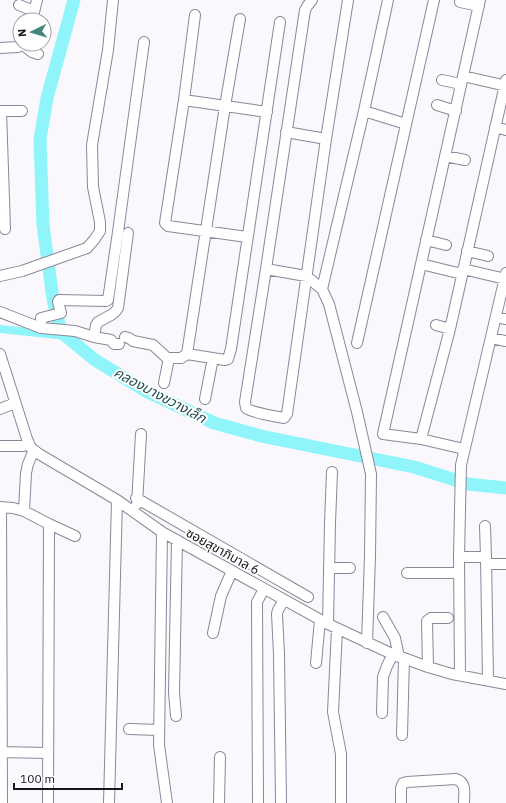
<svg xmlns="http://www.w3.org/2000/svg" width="506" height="803" font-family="'IBM Plex Sans','Noto Sans Thai',sans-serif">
  <rect width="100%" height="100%" fill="#faf8fd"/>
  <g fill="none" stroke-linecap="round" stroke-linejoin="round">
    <!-- canal -->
    <path stroke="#8ff5fa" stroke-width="8" d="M0 329 66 336"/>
    <!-- river -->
    <path stroke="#8ff5fa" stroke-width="13" d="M74 0 47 98 40 139 43 225 53 299 61 332 95 360 146 391 214 423 261 436 414 467 468 484 506 488"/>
    <defs>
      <path id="minor" d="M312 0 308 5 305 10 266 269 306 276 322 289 329 304 357 412 371 474 370 556 367 643
        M460 2 479 6
        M19 5 34 11
        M195 15 184 100 165 223 168 226 247 237
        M32 20 37 0
        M22 44 32 52 38 54
        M0 48 18 47 22 44
        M463 76 506 86
        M442 80 461 84
        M184 100 267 112
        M437 105 456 111
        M0 111H22
        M1 111 5 229
        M364 111 406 124
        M495 127 506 130
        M286 132 326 139
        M445 156 465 160
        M426 240 446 245
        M467 251 488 256
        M421 264 462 274
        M266 269 245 402C245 403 246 407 246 408 250 412 277 417 284 418L287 414 326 139 348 0
        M463 269 505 279
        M0 276 22 271 87 248 94 240 100 231V222L93 187 92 145 108 50 113 0
        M322 289 364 111 388 0
        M0 312 41 328 75 331 94 337 111 340 114 344H119
        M496 317 506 319
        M436 325 450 329
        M41 328V318L61 313 58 302 59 300 106 301 108 300 118 232 144 42
        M94 337 96 325 98 322 111 315 115 312 118 308 128 233
        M125 337 129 338 133 341 153 345 166 357 169 358H181L187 354 225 106 240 19
        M491 338 506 341
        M357 343 434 0
        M0 354 27 439 31 448 39 454 117 500 162 532 328 624 390 653 428 667 452 674 506 684
        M187 354 225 360 228 359 231 349 280 22
        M164 383 169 358
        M205 399 213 358
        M0 409 15 403
        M421 439 450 329 506 80
        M0 446H23L29 444
        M464 449 421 439 383 434 480 0
        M136 498 308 597
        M137 504 141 434
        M0 507 13 508 24 511 49 524 75 536
        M1 507 2 803
        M24 511 26 473 28 464 34 450
        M485 526 486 557
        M162 532 159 745 167 803
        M459 557H486L488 680
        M486 564H506
        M329 568H350
        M407 573H459
        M383 617 395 638 399 657
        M328 624 330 523 332 472
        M337 629 333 712 341 754V803
        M213 633 221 596 232 571
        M316 663 320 620
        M428 667 427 621 431 618H448
        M460 675 459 557 461 465 506 273
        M382 713 383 677 387 666 393 654
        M176 716 174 692 177 540
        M129 729 159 730
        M402 735 404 658
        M0 752 48 753
        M48 803 49 524
        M109 803 117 500
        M219 803 220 757
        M258 803 257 602 264 589
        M281 803 279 654 277 614 278 610 284 600
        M401 803V788L403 783 407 782 456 779C467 783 464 793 464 803"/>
    </defs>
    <!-- minor casing -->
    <use href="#minor" stroke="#8c8699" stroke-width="12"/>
    <!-- minor -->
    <use href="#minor" stroke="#fff" stroke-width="10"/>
  </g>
  <g text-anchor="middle" stroke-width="4" stroke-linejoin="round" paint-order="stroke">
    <!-- street labels -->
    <g font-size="13" fill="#18151c" stroke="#fff">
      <text transform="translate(223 551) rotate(29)" y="5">ซอยสุขาภิบาล 6</text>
    </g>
    <!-- water labels -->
    <g font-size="14" font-style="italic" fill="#235154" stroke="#fff">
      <text transform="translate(160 395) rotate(28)" y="5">คลองบางขวางเล็ก</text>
    </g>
  </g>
  <!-- north arrow -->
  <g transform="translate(32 32) rotate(265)"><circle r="19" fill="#ffffff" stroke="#a3a1a4"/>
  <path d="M0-3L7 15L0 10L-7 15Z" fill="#42877d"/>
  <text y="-6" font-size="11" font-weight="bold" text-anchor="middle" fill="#18151c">N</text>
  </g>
  <!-- scale -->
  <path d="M14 783v6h108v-6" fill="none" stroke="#18151c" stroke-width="2"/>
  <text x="20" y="783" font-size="12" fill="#18151c" stroke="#ffffff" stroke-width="3" paint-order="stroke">100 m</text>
</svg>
